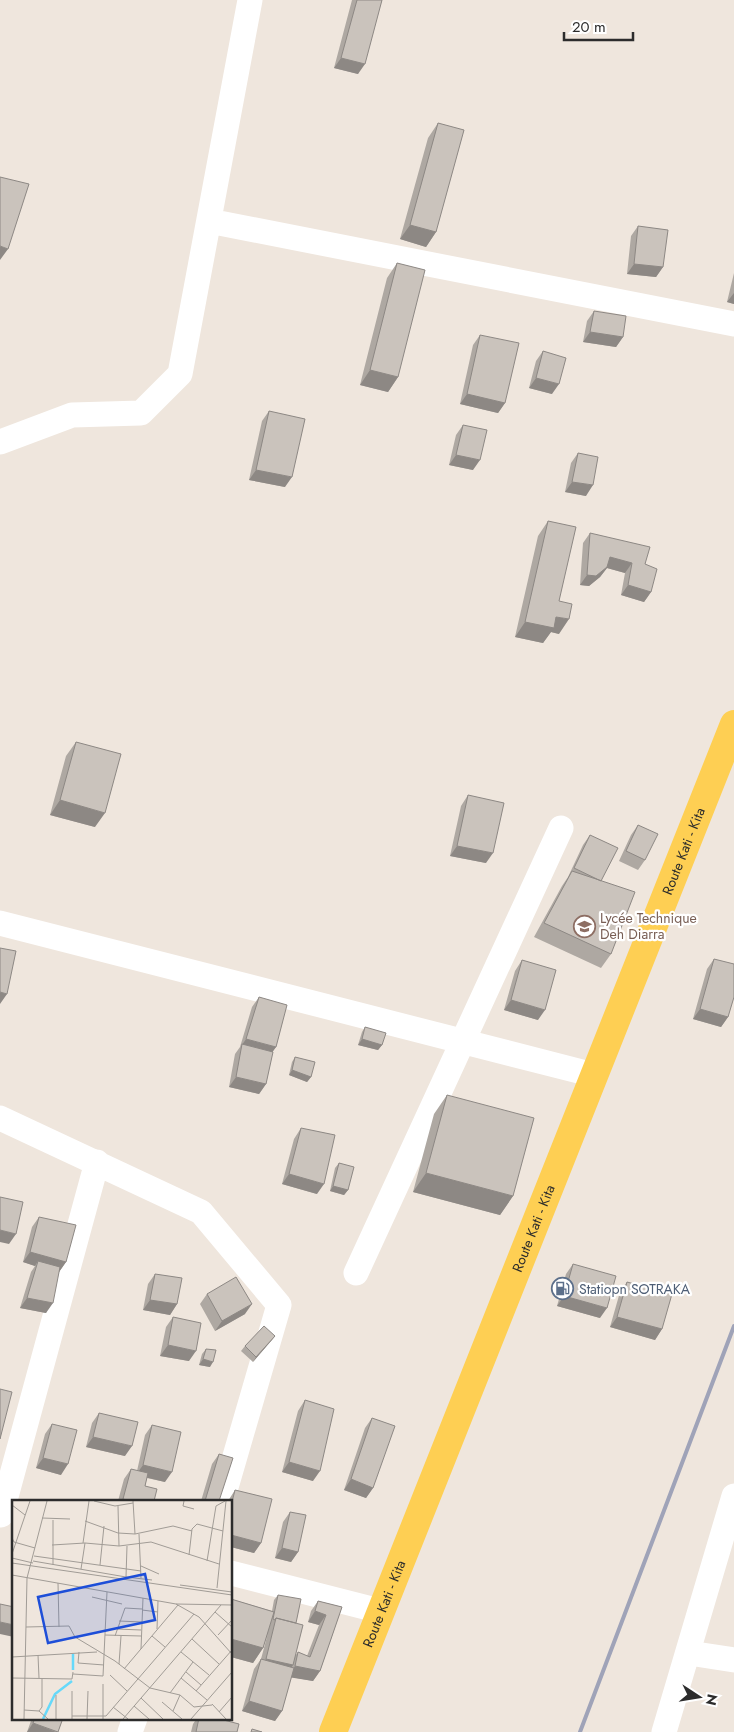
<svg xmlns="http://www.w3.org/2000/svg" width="734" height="1732" font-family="Jost,sans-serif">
  <rect width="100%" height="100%" fill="#efe6dd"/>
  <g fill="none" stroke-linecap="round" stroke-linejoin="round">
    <!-- street -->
    <path stroke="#fff" stroke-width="25" d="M209 221 734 324
      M0 442 72 415 141 413 180 374 250 0
      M0 923 594 1075
      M0 1118 201 1212 279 1305 222 1501
      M356 1273 561 828
      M1 1515 97 1162
      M231 1573 380 1611
      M689 1653 734 1660
      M130 1732 135 1718
      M664 1732 734 1496"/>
    <!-- primary -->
    <path stroke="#fecf53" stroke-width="28" id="s1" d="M333 1732 734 724"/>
    <!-- rail -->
    <path stroke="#9fa3b8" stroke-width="4" d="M580 1732 734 1326"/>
  </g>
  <!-- wall -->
  <path fill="#aea8a2" d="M352 0H382L358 74 334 68Z
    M438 123 436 232 426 247 400 239 428 138Z
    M638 226 663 267 656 277 627 274 631 236Z
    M397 263 398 377 388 392 360 385 387 278Z
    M734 273V304L727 302Z
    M594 311 623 337 616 347 583 342 587 321Z
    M480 335 505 403 498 413 460 404 473 345Z
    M543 351 552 394 529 388 536 361Z
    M269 411 285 487 249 480 262 421Z
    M463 425 473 470 449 465 456 435Z
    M578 453 586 496 565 492 571 463Z
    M548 521 559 601V634L551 632 543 643 515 637 538 536Z
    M590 533 645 564 651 592 644 602 621 595 625 573 607 568 600 577 589 586 580 585 583 543Z
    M76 742 95 827 50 815 66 756Z
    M468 795 486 863 450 856 461 806Z
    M638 825 645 860 638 870 619 861 631 835Z
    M590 835 601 881 611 954 601 968 534 937 562 886 568 877 583 845Z
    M714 959 728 1017 721 1027 693 1019 707 969Z
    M522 960 538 1020 504 1010 515 971Z
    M259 997 276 1047 272 1052 266 1084 259 1094 229 1087 235 1054 240 1047 252 1007Z
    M365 1027 382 1045 378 1050 358 1045 362 1032Z
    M295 1057 311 1077 307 1082 289 1075 292 1062Z
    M447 1095 513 1196 500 1215 413 1192 434 1114Z
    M301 1128 317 1194 282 1184 294 1139Z
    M339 1163 348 1190 344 1195 330 1191 335 1168Z
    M39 1217 66 1262 59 1272 46 1313 20 1308 31 1272 35 1266 23 1262 32 1227Z
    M573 1264 600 1318 557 1306 566 1274Z
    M155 1274 177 1304 170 1315 143 1310 148 1284Z
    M627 1282 662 1329 655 1340 610 1327 620 1292Z
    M207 1294 245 1314 215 1331 200 1304Z
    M173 1317 189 1361 160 1356 166 1327Z
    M275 1336 271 1341 253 1362 241 1351 245 1346Z
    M206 1349 210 1367 199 1365 202 1354Z
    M305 1400 313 1481 282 1472 298 1411Z
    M99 1413 125 1456 86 1447 92 1423Z
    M372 1418 373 1488 366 1498 344 1490 365 1428Z
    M52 1424 61 1475 36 1468 45 1434Z
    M152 1425 165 1482 147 1478 145 1486 154 1501H118L124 1479 131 1469 137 1471 145 1435Z
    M219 1454V1501H201L212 1464Z
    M235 1490 261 1543 254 1553 231 1547V1501H228Z
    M290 1512 298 1552 291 1562 275 1558 283 1522Z
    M278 1595 296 1623 295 1656 298 1652 307 1656 319 1625 308 1622 311 1611 318 1601 342 1607 320 1671 313 1681 291 1677 282 1711 275 1721 242 1711 254 1669 261 1659 268 1633 263 1648 253 1663 231 1657V1599L272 1611 274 1600Z
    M32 1718H63L58 1732H27Z
    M197 1718H216L237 1732H191L193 1724Z"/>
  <!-- shaded-wall -->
  <path fill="#8d8884" d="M341 58 365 64 358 74 334 68Z
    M410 225 436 232 426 247 400 239Z
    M0 246 8 249 0 260Z
    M634 264 663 267 656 277 627 274Z
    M734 293V304L727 302Z
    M590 332 623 337 616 347 583 342Z
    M370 370 398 377 388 392 360 385Z
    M536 378 559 384 552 394 529 388Z
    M467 394 505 403 498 413 460 404Z
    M456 455 480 460 473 470 449 465Z
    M256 470 292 477 285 487 249 480Z
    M572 482 593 485 586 496 565 492Z
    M610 557 632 563 625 573 607 568 600 577 589 586 580 585 587 575Z
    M628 585 651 592 644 602 621 595Z
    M556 617 569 619 559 634 551 632 543 643 515 637 525 622Z
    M60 800 105 813 95 827 50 815Z
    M457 846 493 853 486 863 450 856Z
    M0 992 7 994 0 1004Z
    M511 1000 545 1010 538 1020 504 1010Z
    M700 1009 728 1017 721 1027 693 1019Z
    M246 1039 276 1047 269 1057 242 1045Z
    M362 1039 382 1045 378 1050 358 1045Z
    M292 1070 311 1077 307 1082 289 1075Z
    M236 1077 266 1084 259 1094 229 1087Z
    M426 1173 513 1196 500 1215 413 1192Z
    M289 1174 324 1184 317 1194 282 1184Z
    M333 1186 348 1190 344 1195 330 1191Z
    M0 1230 16 1234 9 1244 0 1242Z
    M30 1252 66 1262 59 1272 38 1261 35 1266 23 1262Z
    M564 1296 607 1308 600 1318 557 1306Z
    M27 1298 53 1303 46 1313 20 1308Z
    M150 1300 177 1304 170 1315 143 1310Z
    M252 1304 245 1314 215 1331 222 1321Z
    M617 1317 662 1329 655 1340 610 1327Z
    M275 1336 271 1341 253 1362 256 1357Z
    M168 1345 196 1351 189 1361 160 1356Z
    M203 1359 213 1362 210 1367 199 1365Z
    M93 1437 132 1446 125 1456 86 1447Z
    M43 1458 68 1464 61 1475 36 1468Z
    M289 1462 320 1471 313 1481 282 1472Z
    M143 1465 172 1472 165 1482 136 1475Z
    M351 1479 373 1488 366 1498 344 1490Z
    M231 1535 261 1543 254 1553 231 1547Z
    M282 1548 298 1552 291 1562 275 1558Z
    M315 1611 326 1615 319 1625 308 1622Z
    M0 1622 14 1625V1637L0 1634Z
    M231 1639 263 1648 253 1663 231 1657Z
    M266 1659 293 1665 286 1675 259 1669Z
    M295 1666 320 1671 313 1681 288 1677Z
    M249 1701 282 1711 275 1721 242 1711Z
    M33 1723 56 1732H27Z"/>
  <!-- building -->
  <path fill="#cac3bc" stroke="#8d8884" d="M357 0H382L365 64 341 58Z
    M438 123 464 130 436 232 410 225Z
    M0 177 29 184 8 249 0 246Z
    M638 226 668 230 663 267 634 264Z
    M397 263 425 270 398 377 370 370Z
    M594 311 626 316 623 337 590 332Z
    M480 335 519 343 505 403 467 394Z
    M543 351 566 358 559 384 536 378Z
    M269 411 305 419 292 477 256 470Z
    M463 425 487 430 480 460 456 455Z
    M578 453 598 457 593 485 572 482Z
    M548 521 576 527 559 601 572 604 569 619 556 617 554 628 525 622Z
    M590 533 650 547 645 564 657 569 651 592 628 585 632 563 610 557 607 567 596 576 587 575Z
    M76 742 121 754 105 813 60 800Z
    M468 795 504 803 493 853 457 846Z
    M638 825 658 834 645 860 626 851Z
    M590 835 618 848 601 881 574 868Z
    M572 871 635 892 611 954 544 923Z
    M0 948 16 951 7 994 0 992Z
    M714 959 734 964V997L728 1017 700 1009Z
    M522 960 556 970 545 1010 511 1000Z
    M259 997 287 1005 276 1047 246 1039Z
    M365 1027 386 1033 382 1045 362 1039Z
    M242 1044 273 1052 266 1084 236 1077Z
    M295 1057 315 1062 311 1077 292 1070Z
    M447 1095 534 1118 513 1196 426 1173Z
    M301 1128 335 1135 324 1184 289 1174Z
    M339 1163 354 1167 348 1190 333 1186Z
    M0 1197 23 1202 16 1234 0 1230Z
    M39 1217 76 1225 66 1262 30 1252Z
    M38 1261 60 1267 53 1303 27 1298Z
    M573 1264 616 1276 607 1308 564 1296Z
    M155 1274 182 1278 177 1304 150 1300Z
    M236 1277 252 1304 222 1321 207 1294Z
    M627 1282 672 1294 662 1329 617 1317Z
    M173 1317 201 1323 196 1351 168 1345Z
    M264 1326 275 1336 256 1357 245 1346Z
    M206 1349 216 1350 213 1362 203 1359Z
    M0 1389 12 1392 0 1439Z
    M305 1400 334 1409 320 1471 289 1462Z
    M99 1413 138 1422 132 1446 93 1437Z
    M372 1418 395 1426 373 1488 351 1479Z
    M52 1424 77 1430 68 1464 43 1458Z
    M152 1425 181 1432 172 1472 143 1465Z
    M219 1454 233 1458 219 1501H205Z
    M131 1469 148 1473 145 1486 157 1489 154 1501H130L123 1499Z
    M235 1490 272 1499 261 1543 231 1535V1506Z
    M290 1512 306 1515 298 1552 282 1548Z
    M278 1595 301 1599 296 1623 276 1618 275 1620 273 1619Z
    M231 1599 274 1612 263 1648 231 1639Z
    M318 1601 342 1607 320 1671 295 1666 298 1652 310 1657 326 1615 315 1611Z
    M0 1604 14 1607V1625L0 1622Z
    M276 1618 303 1625 293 1665 266 1659Z
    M261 1659 294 1668 282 1711 249 1701Z
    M35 1718H63L58 1732 33 1723Z
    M199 1718H216L239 1724 237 1732H196Z
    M252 1729 262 1732H251Z"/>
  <!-- icons -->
  <defs>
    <symbol id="school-ring" viewBox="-11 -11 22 22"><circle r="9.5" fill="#fff" stroke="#8d6e63" stroke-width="1.5"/><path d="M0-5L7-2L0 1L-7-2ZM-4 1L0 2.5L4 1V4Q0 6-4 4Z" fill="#8d6e63"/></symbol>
    <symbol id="fuel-ring" viewBox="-11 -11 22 22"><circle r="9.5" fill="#fff" stroke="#5c6f8a" stroke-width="1.5"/><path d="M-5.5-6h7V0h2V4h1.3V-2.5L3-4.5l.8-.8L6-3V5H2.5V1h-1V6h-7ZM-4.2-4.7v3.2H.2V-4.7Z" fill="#5c6f8a"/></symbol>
  </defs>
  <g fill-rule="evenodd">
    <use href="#school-ring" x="572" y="914" width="25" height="25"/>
    <use href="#fuel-ring" x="550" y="1276" width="25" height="25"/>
  </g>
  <g text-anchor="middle" stroke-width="4.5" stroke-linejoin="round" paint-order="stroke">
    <!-- street labels -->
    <g font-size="14" fill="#2c2c2c" stroke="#fff">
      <text dy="5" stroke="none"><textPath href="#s1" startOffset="948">Route Kati - Kita</textPath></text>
      <text dy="5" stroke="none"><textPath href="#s1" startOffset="542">Route Kati - Kita</textPath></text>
      <text dy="5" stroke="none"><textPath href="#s1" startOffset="138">Route Kati - Kita</textPath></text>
    </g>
    <!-- education labels -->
    <g font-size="14" fill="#785e54" stroke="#fff" text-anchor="start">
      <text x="600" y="923">Lycée Technique<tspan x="600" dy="16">Deh Diarra</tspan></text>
    </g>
    <!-- service labels -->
    <g font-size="14" fill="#4e5e75" stroke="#fff" text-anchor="start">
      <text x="579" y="1294">Statiopn SOTRAKA</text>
    </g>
  </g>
  <!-- overview -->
  <g transform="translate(12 1500)">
    <rect width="220" height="220" fill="#efe6dd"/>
    <path fill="none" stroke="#66d9fa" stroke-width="2.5" d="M61 154V170M31 219 43 194 60 181"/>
    <path fill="none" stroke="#a19c96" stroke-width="1" d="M82 1 103 6 121 3M121 1 123 34M172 1 171 6 182 9M0 5 13 15M106 6 107 46M30 18 58 19M41 20V65M73 21 106 33 123 34 161 26 180 31M127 34 129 78M0 38 2 42 23 48M71 43 77 1M40 45 73 43 107 46 139 42 207 64M0 54 18 1M177 55 180 29 185 24 211 31M22 56 129 71M0 58 21 63M21 61 114 77 115 46M195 61 204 6 213 1M0 63 220 95M88 65 92 26M129 66 147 74M69 69 73 43M0 75 164 104 187 117 220 154M114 77 140 80M46 83 47 127M168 85 220 92M205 88 214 1M80 97 110 104M164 104 220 105M130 110 146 112M203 112 220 127M107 121 130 122M14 127 57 126 63 137 103 161 138 188 168 195 182 207 200 205M105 129 129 130M145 129 146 101M93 135 129 136M206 135 220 120M103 136 113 108 130 109M140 136 153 147M180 139 207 164M129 149 131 98M67 152 66 163 92 165M169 152 197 175M26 155 27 178M0 157 85 152M107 164 109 136M112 169 166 105M174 172 189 185M61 174 91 176 95 92M98 175 115 191M0 178 60 179 61 172M169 178 195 200M91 184V219M184 191 220 150M158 193 181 162M129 198 151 219M150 202 170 219M200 204 214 219M122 206 137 219M101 207 116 219M12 210 27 211 36 219M27 211 30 207V178M161 211 168 195M207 212 220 197M60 216H94L182 114M12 219 15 78 35 1M44 219V195M60 219V191M75 219 76 191M111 219 209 105M179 219 220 172"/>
    <path fill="#1d4ed8" fill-opacity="0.15" stroke="#1d4ed8" stroke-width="2.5" d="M133 74 143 120 36 143 26 97Z"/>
    <rect width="220" height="220" fill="none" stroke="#2c2c2c" stroke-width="2.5"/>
  </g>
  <!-- north arrow -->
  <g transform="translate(699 1697) rotate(102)" stroke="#ffffff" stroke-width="4" paint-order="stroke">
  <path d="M0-4L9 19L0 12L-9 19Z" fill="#2c2c2c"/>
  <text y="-8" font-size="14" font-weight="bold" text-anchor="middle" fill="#2c2c2c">N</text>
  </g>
  <!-- scale -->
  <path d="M564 32v8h69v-8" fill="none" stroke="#2c2c2c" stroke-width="2.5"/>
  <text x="572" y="32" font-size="15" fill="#2c2c2c" stroke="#ffffff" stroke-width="4" paint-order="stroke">20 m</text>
</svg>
